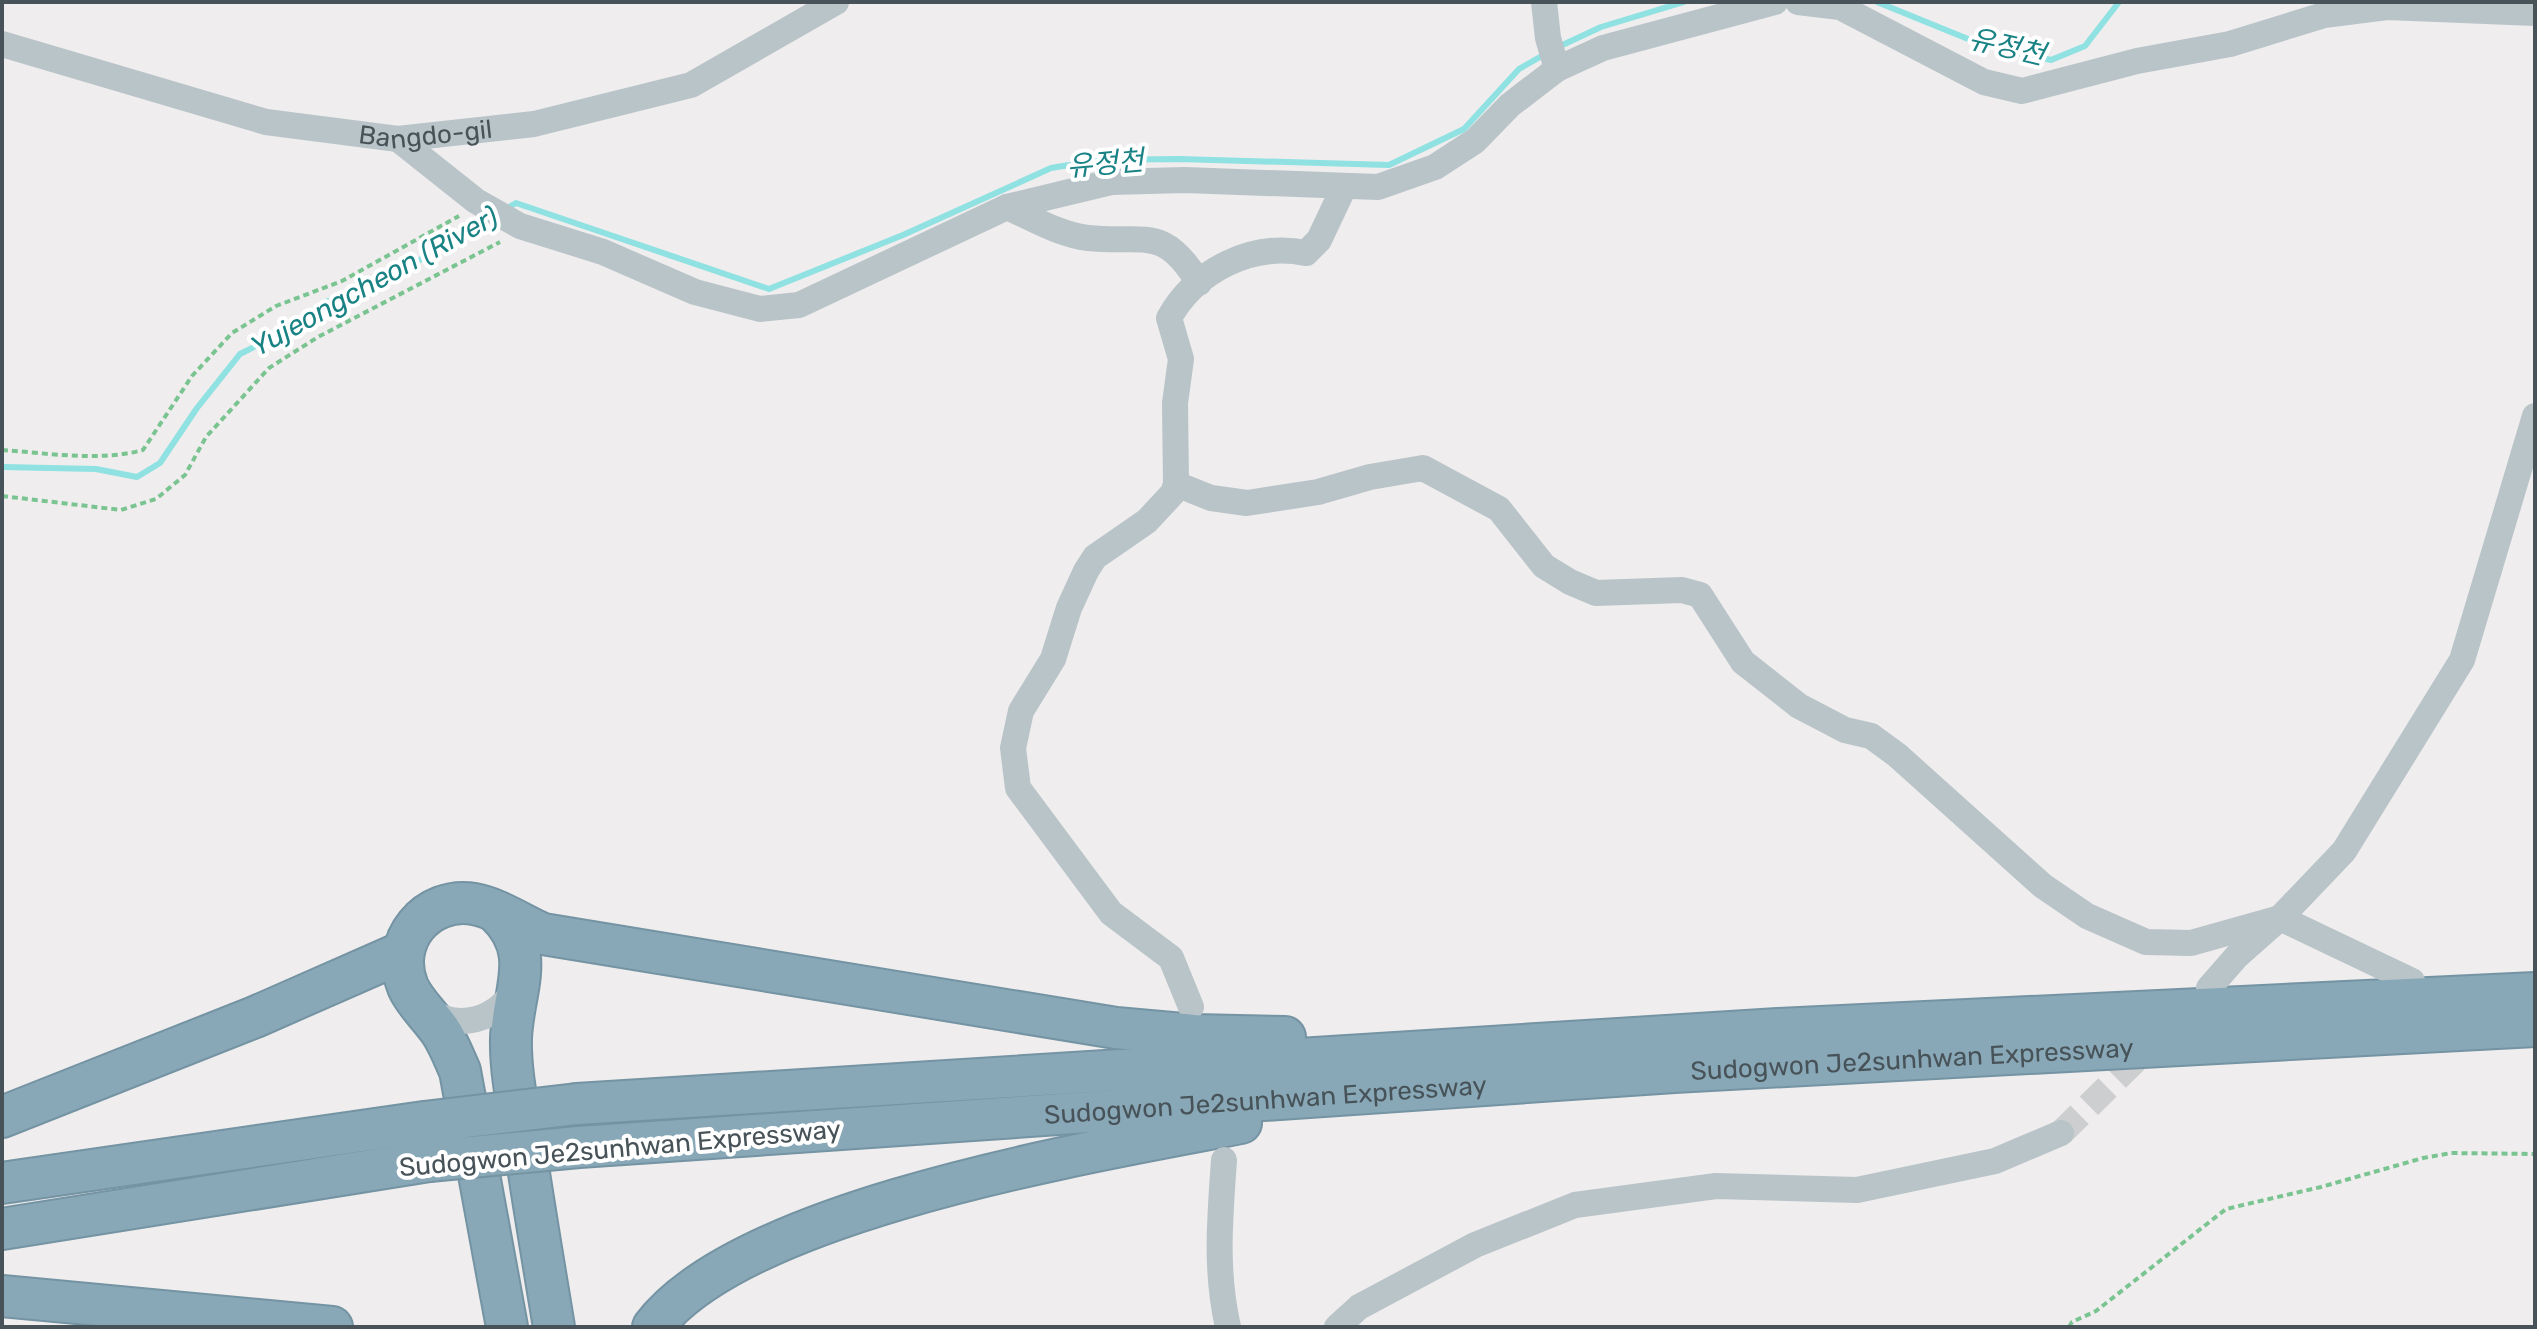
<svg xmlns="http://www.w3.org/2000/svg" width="2537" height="1329" font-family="Rubik,'Noto Sans KR',sans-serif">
  <rect width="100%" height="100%" fill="#efeded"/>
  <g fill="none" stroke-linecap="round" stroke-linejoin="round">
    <!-- stream -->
    <path stroke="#8fe1e2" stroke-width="6" d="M1877 2 1973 41 2051 60 2085 46 2119 2
      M1556 48 1601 27 1684 2
      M506 209 516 203 769 289 903 235 1051 168 1099 160 1179 159 1389 165 1464 129 1519 69 1547 53
      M2 467 96 469 137 477 160 463 197 408 240 354 290 329 323 303 386 280 490 218"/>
    <!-- minor-tunnel -->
    <path stroke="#cdcecf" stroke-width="26" stroke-dasharray="26 13" stroke-linecap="butt" d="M2061 1133 2153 1043"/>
    <defs>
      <g id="highway">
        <path d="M497 913C538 953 513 989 511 1038 510 1074 519 1111 525 1147 534 1207 544 1267 554 1327"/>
        <path d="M577 1104 1778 1029 2535 993"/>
        <path d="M2 1117 255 1017 403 952"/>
        <path id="s2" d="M579 1147 1674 1072 2535 1026"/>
        <path d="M2 1183 424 1122"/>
        <path d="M2 1229 429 1161"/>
        <path d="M2 1296 332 1327"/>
        <path d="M507 1327 460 1071C454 1058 449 1044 441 1032 431 1017 415 1003 408 987 389 941 427 896 474 904 497 908 522 925 543 934L1116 1028 1194 1035 1285 1037"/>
        <path d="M653 1327C742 1209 1096 1151 1241 1123"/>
      </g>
    </defs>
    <!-- highway casing -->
    <use href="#highway" stroke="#7493a3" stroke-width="44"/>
    <!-- path -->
    <path stroke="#7ac491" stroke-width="4" stroke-dasharray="6 4" stroke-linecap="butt" d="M2 450C48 453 98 462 143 450L192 376 232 333 276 306 342 281 459 216
      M2 496 121 510 156 499 185 475 206 437 269 368 318 337 500 242
      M2069 1327 2072 1322 2096 1311 2226 1209 2321 1187 2423 1158 2451 1153 2535 1154"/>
    <!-- minor -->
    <g stroke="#b9c4c8" stroke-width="26">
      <path d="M1544 2 1548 38 1557 69"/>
      <path d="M1798 2 1840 7 1984 82 2022 91 2137 61 2230 44 2324 15 2387 7 2535 13"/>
      <path id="s1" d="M2 44 266 122 398 139 534 124 691 85 836 2"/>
      <path d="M398 139 476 201 520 226 603 252 695 292 760 309 799 305 1007 207 1111 182 1185 180 1378 187 1435 167 1475 141 1510 105 1557 69 1603 48 1775 2"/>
      <path d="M1007 207C1032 218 1060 235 1088 238 1145 244 1163 224 1199 283"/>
      <path d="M1176 484 1211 498 1247 503 1318 492 1370 477 1423 468 1499 509 1544 566 1570 582 1596 593 1682 590 1700 595 1743 662 1799 706 1845 730 1871 736 1897 755 2043 886 2087 916 2146 942 2191 943 2280 918 2412 981"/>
      <path d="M2209 988 2237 956 2280 918 2344 851 2462 660 2535 416"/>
      <path d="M1191 1007 1171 958 1111 913 1018 788 1013 748 1021 711 1053 659 1069 608 1086 571 1095 557 1147 521 1173 493 1176 484 1175 403 1181 359 1169 318C1196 270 1252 242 1306 253L1319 240 1344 187"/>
      <path d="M427 1009C459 1032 496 1020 516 988"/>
      <path d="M1224 1160C1220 1218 1215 1270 1228 1327"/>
      <path d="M1337 1327 1359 1307 1475 1245 1575 1205 1716 1186 1857 1190 1995 1161 2061 1133"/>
    </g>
    <!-- highway -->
    <use href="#highway" stroke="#89a8b7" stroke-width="40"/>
    <defs>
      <path id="highway-bridge" d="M424 1122 577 1104
        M429 1161 579 1147"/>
    </defs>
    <!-- highway-bridge casing -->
    <use href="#highway-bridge" stroke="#7493a3" stroke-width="44" stroke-linecap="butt"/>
    <!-- highway-bridge -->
    <use href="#highway-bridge" stroke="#89a8b7" stroke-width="40"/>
  </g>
  <g text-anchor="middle" stroke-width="8" stroke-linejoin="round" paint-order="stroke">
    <!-- street labels -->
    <g font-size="26" fill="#475358" stroke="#fff">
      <text dy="9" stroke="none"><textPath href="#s1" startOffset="436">Bangdo-gil</textPath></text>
      <text dy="9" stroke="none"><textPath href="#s2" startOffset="1336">Sudogwon Je2sunhwan Expressway</textPath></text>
      <text dy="9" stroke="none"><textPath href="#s2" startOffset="688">Sudogwon Je2sunhwan Expressway</textPath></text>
      <text transform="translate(620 1148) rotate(-5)" y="9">Sudogwon Je2sunhwan Expressway</text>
    </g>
    <!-- water labels -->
    <g font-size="28" font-style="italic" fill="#198284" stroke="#fff">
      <text transform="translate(2007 46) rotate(13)" y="10">유정천</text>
      <text transform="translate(1105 163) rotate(-5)" y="10">유정천</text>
      <text transform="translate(374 281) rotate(-29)" y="10">Yujeongcheon (River)</text>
    </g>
  </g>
  <!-- border -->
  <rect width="2537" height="1329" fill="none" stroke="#475358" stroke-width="8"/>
</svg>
